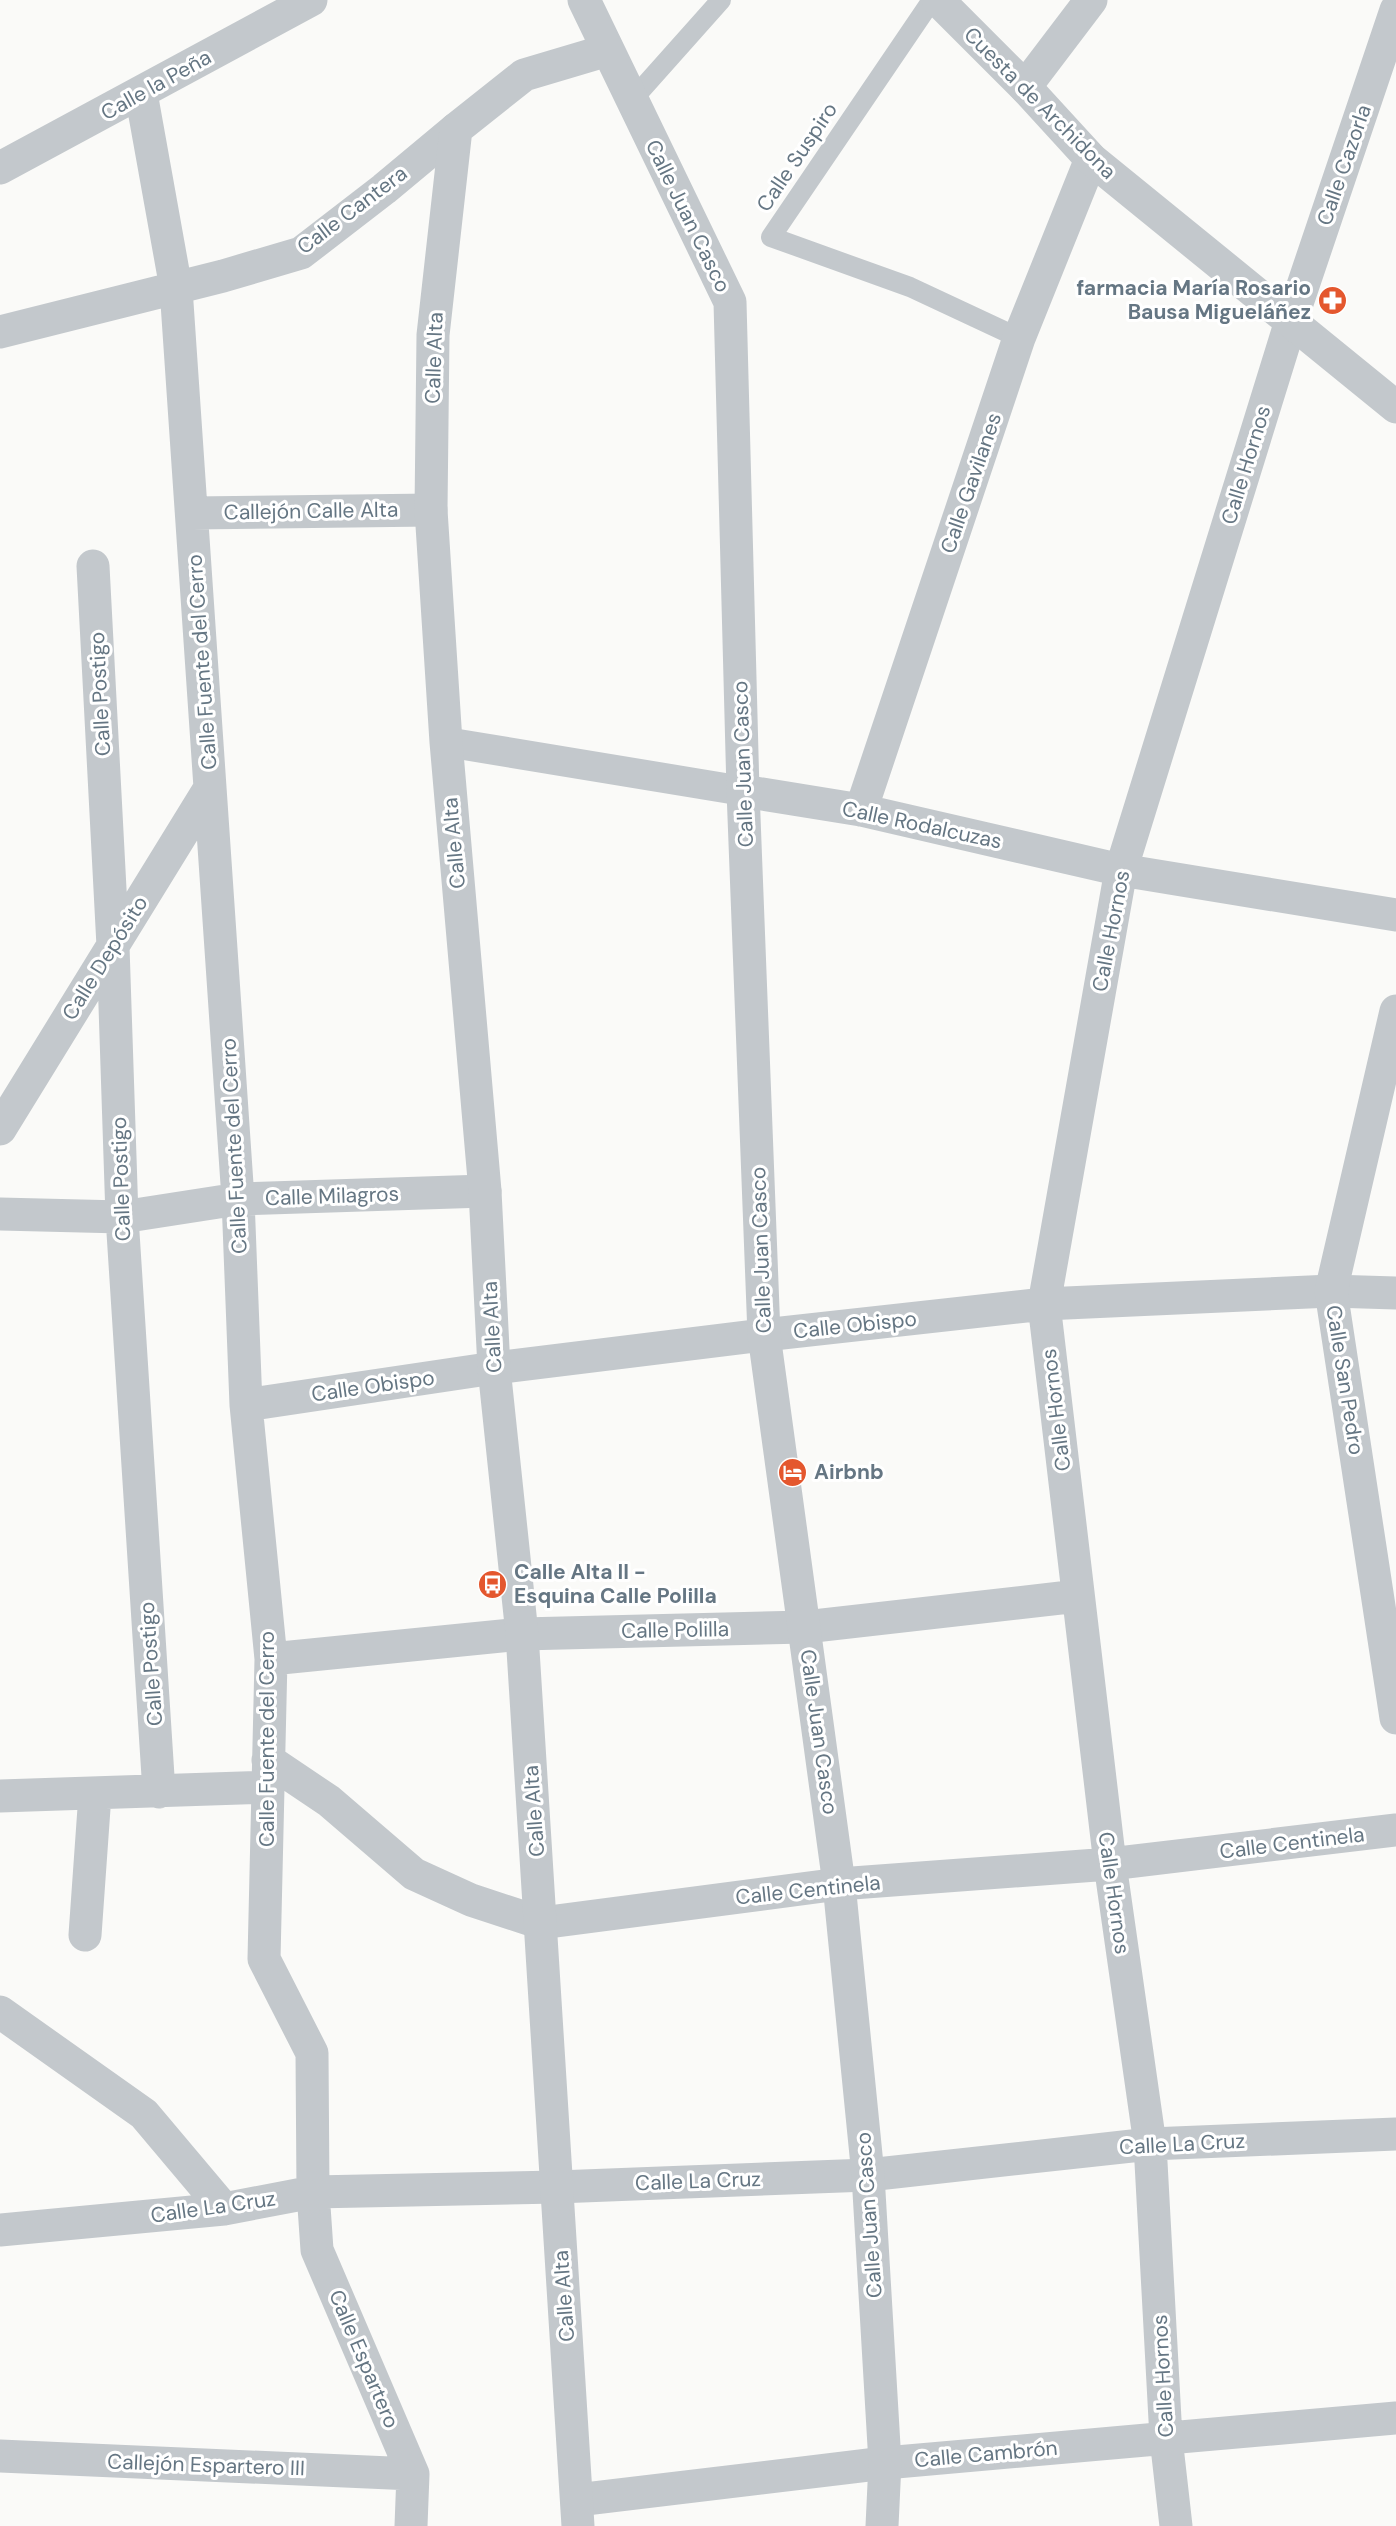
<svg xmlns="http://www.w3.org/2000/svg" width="1396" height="2526" font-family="'DM Sans',sans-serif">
  <rect width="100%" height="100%" fill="#fafaf8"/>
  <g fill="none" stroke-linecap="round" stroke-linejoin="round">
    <!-- service -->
    <path stroke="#c3c8cc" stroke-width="20" d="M932 0 771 237 910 287 1019 338
      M632 100 721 0"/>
    <!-- pedestrian -->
    <path stroke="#c3c8cc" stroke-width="30" d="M446 742 743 791"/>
    <!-- minor -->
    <path stroke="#c3c8cc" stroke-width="33" d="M1025 87 1091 0
      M141 93 176 288 238 1199 246 1405 271 1659 264 1959 312 2053 313 2192 317 2250 413 2474 411 2526
      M0 168 311 0
      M0 332 223 276 301 253 384 189 456 129
      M192 513 431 510
      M93 566 113 946 122 1217 159 1792
      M743 791 861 810 1121 870 1396 915
      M861 810 1019 338 1091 159
      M0 1129 210 788
      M0 1214 122 1217 238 1199 485 1191
      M246 1405 494 1368 764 1335 1044 1304 1331 1291 1396 1293
      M271 1659 522 1634 805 1627 1078 1596
      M268 1760 329 1801 414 1874 471 1900 541 1923 839 1884 1110 1864 1396 1830
      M0 1796 268 1787
      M85 1935 95 1794
      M0 2012 144 2114 224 2209
      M0 2230 224 2209 313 2192 557 2187 868 2175 1150 2144 1396 2134
      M0 2456 413 2474
      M577 2500 885 2463 1396 2418
      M1176 2526 1166 2438 1150 2144 1110 1864 1044 1304 1121 870 1291 321 1396 10"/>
    <!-- tertiary -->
    <path stroke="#c3c8cc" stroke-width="33" d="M584 0 730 302 743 791 764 1335 839 1884 868 2175 885 2463 882 2526
      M938 0 1025 87 1091 159 1396 407
      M1396 1011 1331 1291 1396 1718
      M578 2526 522 1634 494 1368 485 1191 446 742 431 510 433 335 456 129 524 75 608 50"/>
  </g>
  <!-- icons -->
  <defs>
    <symbol id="pharmacy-disc" viewBox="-11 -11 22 22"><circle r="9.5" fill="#e4572e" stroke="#fff"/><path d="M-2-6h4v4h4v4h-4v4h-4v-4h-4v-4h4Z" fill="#fff"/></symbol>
    <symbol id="hotel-disc" viewBox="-11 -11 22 22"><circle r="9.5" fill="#e4572e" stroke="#fff"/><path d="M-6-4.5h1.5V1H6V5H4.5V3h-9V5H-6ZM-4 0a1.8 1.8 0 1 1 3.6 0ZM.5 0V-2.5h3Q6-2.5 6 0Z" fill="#fff"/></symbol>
    <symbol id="bus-disc" viewBox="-11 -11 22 22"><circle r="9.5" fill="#e4572e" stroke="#fff"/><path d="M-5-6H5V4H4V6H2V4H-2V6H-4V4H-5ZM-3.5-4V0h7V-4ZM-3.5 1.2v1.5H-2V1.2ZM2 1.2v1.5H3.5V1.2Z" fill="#fff"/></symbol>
  </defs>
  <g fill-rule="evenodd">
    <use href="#pharmacy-disc" x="1316" y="284" width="33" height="33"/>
    <use href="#hotel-disc" x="776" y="1456" width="33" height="33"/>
    <use href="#bus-disc" x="476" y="1568" width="33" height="33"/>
  </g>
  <g text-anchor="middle" stroke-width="6" stroke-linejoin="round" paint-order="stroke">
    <!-- street labels -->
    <g font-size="21" fill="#657683" stroke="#fff">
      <text transform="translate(156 85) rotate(-29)" y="7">Calle la Peña</text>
      <text transform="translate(1040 103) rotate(45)" y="7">Cuesta de Archidona</text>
      <text transform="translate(797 157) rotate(-56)" y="7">Calle Suspiro</text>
      <text transform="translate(1344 165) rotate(-71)" y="7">Calle Cazorla</text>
      <text transform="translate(352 210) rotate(-37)" y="7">Calle Cantera</text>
      <text transform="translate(688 216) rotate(64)" y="7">Calle Juan Casco</text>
      <text transform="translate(434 358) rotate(-88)" y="7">Calle Alta</text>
      <text transform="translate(1246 465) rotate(-73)" y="7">Calle Hornos</text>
      <text transform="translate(971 483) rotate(-71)" y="7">Calle Gavilanes</text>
      <text transform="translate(311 511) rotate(-1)" y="7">Callejón Calle Alta</text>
      <text transform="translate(202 662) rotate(-94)" y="7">Calle Fuente del Cerro</text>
      <text transform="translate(100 694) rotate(-93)" y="7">Calle Postigo</text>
      <text transform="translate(743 764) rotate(-92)" y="7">Calle Juan Casco</text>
      <text transform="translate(922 825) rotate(12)" y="7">Calle Rodalcuzas</text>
      <text transform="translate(454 843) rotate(-95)" y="7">Calle Alta</text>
      <text transform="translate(1111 931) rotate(-79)" y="7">Calle Hornos</text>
      <text transform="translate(105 958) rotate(-58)" y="7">Calle Depósito</text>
      <text transform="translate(234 1146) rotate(-93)" y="7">Calle Fuente del Cerro</text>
      <text transform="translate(121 1179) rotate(-92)" y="7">Calle Postigo</text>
      <text transform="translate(332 1196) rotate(-2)" y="7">Calle Milagros</text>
      <text transform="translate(761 1250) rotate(-92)" y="7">Calle Juan Casco</text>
      <text transform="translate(855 1325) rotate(-6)" y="7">Calle Obispo</text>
      <text transform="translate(492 1327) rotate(-93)" y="7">Calle Alta</text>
      <text transform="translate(1345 1380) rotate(81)" y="7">Calle San Pedro</text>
      <text transform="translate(373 1386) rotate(-8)" y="7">Calle Obispo</text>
      <text transform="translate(1056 1410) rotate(-97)" y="7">Calle Hornos</text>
      <text transform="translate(675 1630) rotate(-1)" y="7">Calle Polilla</text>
      <text transform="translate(151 1664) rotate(-94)" y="7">Calle Postigo</text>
      <text transform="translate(819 1732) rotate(82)" y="7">Calle Juan Casco</text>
      <text transform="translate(267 1739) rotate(-90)" y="7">Calle Fuente del Cerro</text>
      <text transform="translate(534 1811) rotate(-94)" y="7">Calle Alta</text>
      <text transform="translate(1292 1843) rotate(-7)" y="7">Calle Centinela</text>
      <text transform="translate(808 1890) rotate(-6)" y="7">Calle Centinela</text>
      <text transform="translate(1114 1893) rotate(82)" y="7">Calle Hornos</text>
      <text transform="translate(1182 2144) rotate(-3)" y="7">Calle La Cruz</text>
      <text transform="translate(698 2181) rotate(-2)" y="7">Calle La Cruz</text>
      <text transform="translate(213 2207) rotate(-8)" y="7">Calle La Cruz</text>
      <text transform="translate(869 2215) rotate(-94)" y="7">Calle Juan Casco</text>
      <text transform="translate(564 2296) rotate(-94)" y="7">Calle Alta</text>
      <text transform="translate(364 2359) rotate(67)" y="7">Calle Espartero</text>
      <text transform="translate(1163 2376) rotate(-93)" y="7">Calle Hornos</text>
      <text transform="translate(986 2454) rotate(-5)" y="7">Calle Cambrón</text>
      <text transform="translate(206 2465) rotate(2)" y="7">Callejón Espartero III</text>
    </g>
    <!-- poi labels -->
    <g font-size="21" font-weight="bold" fill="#657683" stroke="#fff" text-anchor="start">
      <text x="1311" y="295" text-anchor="end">farmacia María Rosario<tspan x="1311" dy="24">Bausa Migueláñez</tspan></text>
      <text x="814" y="1479">Airbnb</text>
      <text x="514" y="1579">Calle Alta II -<tspan x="514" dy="24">Esquina Calle Polilla</tspan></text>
    </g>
  </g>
</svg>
